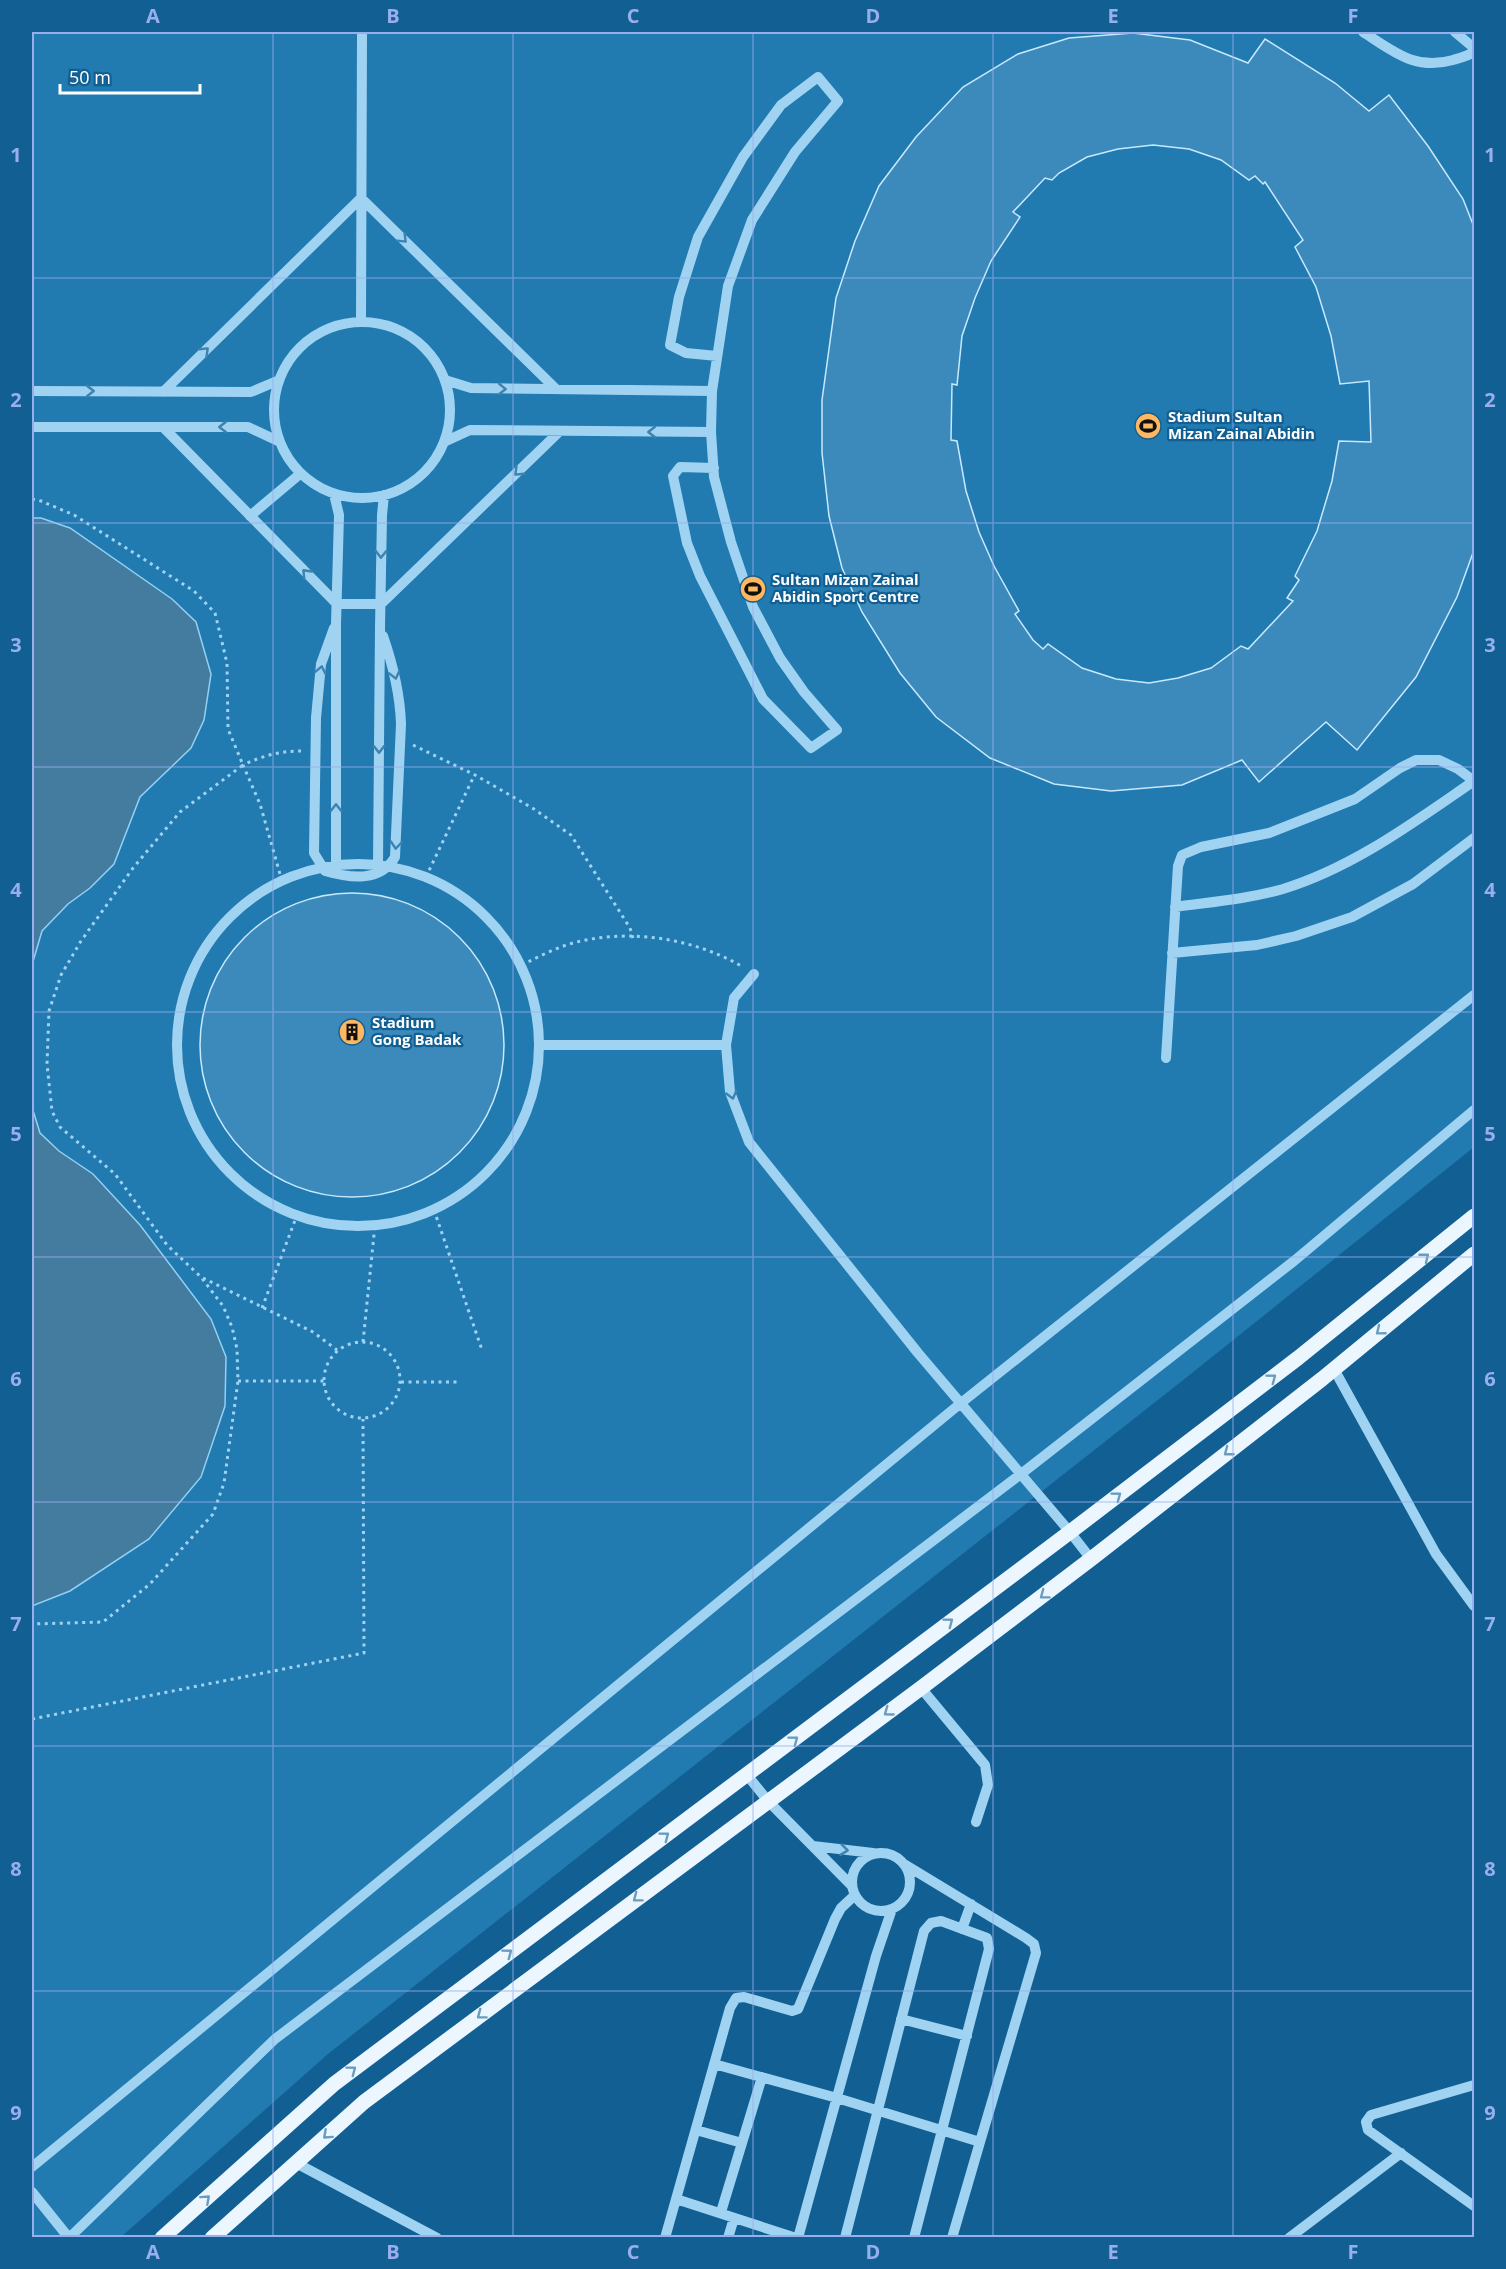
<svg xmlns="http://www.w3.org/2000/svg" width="1506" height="2269" font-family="'Open Sans',sans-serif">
  <rect width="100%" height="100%" fill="#126093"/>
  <!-- green -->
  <path fill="#217ab0" d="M32 32H1474V1147L1187 1377 328 2054 121 2237 32 2238Z"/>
  <!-- water -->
  <path fill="#447ca0" stroke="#92d1f5" stroke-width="1.5" d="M32 518H41L70 528 172 599 196 622 211 674 204 720 191 748 140 797 114 864 90 888 68 904 42 931 32 965Z
    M32 1107 40 1133 59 1151 93 1174 140 1225 211 1319 226 1357 225 1406 201 1477 149 1539 70 1591 32 1606Z"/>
  <!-- building -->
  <path fill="#3b8abb" stroke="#c7e9fd" stroke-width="1.5" fill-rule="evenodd" d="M1133 33 1190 40 1248 63 1265 39 1335 83 1369 111 1389 95 1428 146 1463 199 1474 227V550L1457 597 1416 677 1357 750 1326 722 1259 782 1242 760 1182 785 1111 791 1054 784 990 758 936 717 900 673 862 612 842 568 829 516 822 453V400L836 298 855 241 879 186 916 137 963 87 1018 54 1069 38ZM1153 145 1189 149 1221 160 1249 180 1255 176 1263 184 1265 182 1303 240 1295 247 1316 287 1331 336 1340 384 1369 381 1371 442 1339 441 1332 481 1317 531 1295 576 1299 580 1287 598 1293 601 1248 649 1241 646 1211 668 1178 678 1149 683 1116 679 1082 668 1048 644 1043 649 1033 640 1015 614 1019 611 994 566 979 532 966 491 957 441 951 440 952 384 957 385 962 336 975 298 991 261 1020 217 1013 212 1045 178 1052 180 1059 173 1087 157 1118 149Z
    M200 1045a152 152 0 1 1 304 0a152 152 0 1 1-304 0Z"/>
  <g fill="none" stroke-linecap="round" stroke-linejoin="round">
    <!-- path -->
    <path stroke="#a0d3f2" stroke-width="3" stroke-dasharray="3 4.5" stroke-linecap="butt" d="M32 499 41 501 74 515 194 591 215 613 227 663 228 729 243 765 180 812 133 868 81 941 61 975 49 1011 47 1064 52 1111 60 1127 115 1174 167 1245 201 1277 223 1306 232 1327 237 1349 238 1381 224 1483 213 1514 150 1584 103 1622 32 1624
      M413 745 475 775 534 809 571 835 630 928 633 938
      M426 877 474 776
      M282 881 260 804 243 765C262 756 280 751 301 751
      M522 965C538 957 555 948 573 943 628 928 694 938 743 967
      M434 1210 482 1350
      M203 1278 313 1332 337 1350
      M262 1308 297 1215
      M324 1380a38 38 0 1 1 76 0a38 38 0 1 1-76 0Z
      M363 1342 375 1225
      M238 1381H324
      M401 1382H460
      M32 1719 364 1653 363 1419"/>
    <!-- minor -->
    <path stroke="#a0d3f2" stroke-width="10" d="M1363 32C1393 51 1415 71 1453 60 1460 58 1468 56 1474 52
      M1455 32 1474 48
      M361 198 556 389
      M361 321 362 32
      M274 410a88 88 0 1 1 176 0a88 88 0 1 1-176 0Z
      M445 380 471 388 712 391
      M32 391 251 392 277 381
      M163 392 361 198
      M32 427H248L278 441
      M163 427 337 604H381L560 431
      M444 442 470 430 711 432
      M714 468 680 467 673 476 687 543 700 576 763 699 811 748 837 730 804 692 780 658 753 607 731 542 714 477 711 432 712 391 728 286 752 220 795 152 838 101 818 77 781 105 743 157 698 237 679 297 670 345 686 353 717 356
      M334 494 339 515 336 624V866
      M250 516 300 474
      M383 636C393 665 400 693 401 724
      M316 718 321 664 334 628
      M177 1045a181 181 0 1 1 362 0a181 181 0 1 1-362 0Z
      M378 865 380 627 382 515 384 495
      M1175 907C1211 902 1248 899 1283 889 1354 867 1414 822 1474 781
      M1172 953 1257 945 1296 936 1352 917 1413 884 1474 838
      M754 974 734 998 726 1045 730 1092 749 1142 918 1353 1070 1532 1091 1559
      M540 1045H726
      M1166 1058 1178 866 1182 855 1201 847 1269 833 1355 799 1400 768 1416 760H1439L1458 769 1474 781
      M1334 1369 1436 1554 1474 1606
      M921 1688 985 1765 988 1785 976 1822
      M747 1775 768 1801 851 1885
      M813 1846 873 1853
      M852 1882a29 29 0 1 1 58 0a29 29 0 1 1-58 0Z
      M962 1929 971 1904
      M901 2019 967 2036
      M714 2064 837 2098 980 2142 1036 1953 1034 1944 1026 1938 904 1864
      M1474 2085 1371 2115 1366 2122 1368 2130 1474 2206
      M696 2130 742 2143 762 2077
      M296 2163 437 2238
      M32 2167 961 1403 1474 995
      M32 2192 69 2238
      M676 2199 796 2238
      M721 2212 742 2143
      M69 2238 275 2039 1021 1474 1294 1261 1474 1110
      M665 2238 730 2008 736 1998 744 1997 792 2011 798 2009 835 1919 841 1908 855 1895
      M728 2238 734 2218
      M798 2238 876 1956 892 1909
      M845 2238 924 1931 931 1923 941 1921 987 1938 989 1949 914 2238
      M952 2238 980 2142
      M1289 2238 1401 2153"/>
    <!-- major -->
    <path stroke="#ebf6ff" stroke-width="15" d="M162 2238 334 2084 1070 1532 1298 1358 1474 1216
      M212 2238 364 2102 921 1688 1091 1559 1322 1379 1474 1254"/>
    <!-- minor-bridge -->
    <path stroke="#a0d3f2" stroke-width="10" d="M316 718 314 853 325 871C349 878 380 883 395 857L401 724"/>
  </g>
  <!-- one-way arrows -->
  <defs><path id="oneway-chevron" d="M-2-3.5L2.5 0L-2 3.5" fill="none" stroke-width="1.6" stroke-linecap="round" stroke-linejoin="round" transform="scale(1.5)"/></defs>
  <g stroke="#3d82b0">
    <use href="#oneway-chevron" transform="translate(403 239) rotate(45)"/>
    <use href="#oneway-chevron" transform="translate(205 351) rotate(-44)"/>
    <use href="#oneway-chevron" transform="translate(502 389) rotate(1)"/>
    <use href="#oneway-chevron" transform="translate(90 391)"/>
    <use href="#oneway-chevron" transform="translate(223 427) rotate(180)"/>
    <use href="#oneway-chevron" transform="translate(652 432) rotate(-180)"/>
    <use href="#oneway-chevron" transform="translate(518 472) rotate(136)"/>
    <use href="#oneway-chevron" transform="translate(381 554) rotate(91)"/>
    <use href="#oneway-chevron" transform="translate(306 573) rotate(-134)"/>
    <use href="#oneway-chevron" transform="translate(321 670) rotate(-78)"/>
    <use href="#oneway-chevron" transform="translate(395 675) rotate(76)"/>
    <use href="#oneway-chevron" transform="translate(379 749) rotate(90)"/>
    <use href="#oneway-chevron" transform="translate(336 808) rotate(-90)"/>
    <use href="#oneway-chevron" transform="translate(396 845) rotate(95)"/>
    <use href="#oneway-chevron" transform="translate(732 1095) rotate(75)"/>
    <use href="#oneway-chevron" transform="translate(844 1850) rotate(7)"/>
  </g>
  <g stroke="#699cbe">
    <use href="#oneway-chevron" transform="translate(1425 1257) rotate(-39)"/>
    <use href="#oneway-chevron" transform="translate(1380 1331) rotate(141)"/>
    <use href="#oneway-chevron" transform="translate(1272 1378) rotate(-37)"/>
    <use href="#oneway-chevron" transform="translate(1228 1452) rotate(142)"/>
    <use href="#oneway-chevron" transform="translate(1117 1496) rotate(-37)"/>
    <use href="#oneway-chevron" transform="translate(1044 1595) rotate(143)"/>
    <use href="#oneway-chevron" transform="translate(949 1622) rotate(-37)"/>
    <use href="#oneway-chevron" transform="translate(888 1712) rotate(144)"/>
    <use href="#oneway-chevron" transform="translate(794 1740) rotate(-37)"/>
    <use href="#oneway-chevron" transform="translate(665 1836) rotate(-37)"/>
    <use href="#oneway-chevron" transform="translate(637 1898) rotate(143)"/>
    <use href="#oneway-chevron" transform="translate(508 1953) rotate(-37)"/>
    <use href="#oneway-chevron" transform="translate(481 2015) rotate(143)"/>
    <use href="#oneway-chevron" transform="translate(352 2070) rotate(-37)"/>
    <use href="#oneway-chevron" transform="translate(327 2135) rotate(138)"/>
    <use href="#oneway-chevron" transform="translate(206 2199) rotate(-42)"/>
  </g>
  <!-- grid -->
  <path fill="none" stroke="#99afed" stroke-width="1.5" stroke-opacity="0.55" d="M273 32V2238M513 32V2238M753 32V2238M993 32V2238M1233 32V2238M32 278H1474M32 523H1474M32 767H1474M32 1012H1474M32 1257H1474M32 1502H1474M32 1746H1474M32 1991H1474"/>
  <!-- icons -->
  <defs>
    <symbol id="stadium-disc" viewBox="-11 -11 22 22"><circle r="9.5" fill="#ffb761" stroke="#126093"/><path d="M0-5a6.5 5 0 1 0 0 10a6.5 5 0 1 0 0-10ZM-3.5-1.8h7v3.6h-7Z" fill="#111"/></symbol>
    <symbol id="building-disc" viewBox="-11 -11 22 22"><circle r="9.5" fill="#ffb761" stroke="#126093"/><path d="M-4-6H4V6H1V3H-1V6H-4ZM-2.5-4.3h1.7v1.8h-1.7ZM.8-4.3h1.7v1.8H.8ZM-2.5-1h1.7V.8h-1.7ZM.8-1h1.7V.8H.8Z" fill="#111"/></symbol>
  </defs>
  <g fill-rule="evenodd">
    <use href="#stadium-disc" x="1133" y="411" width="30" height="30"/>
    <use href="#stadium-disc" x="738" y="574" width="30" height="30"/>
    <use href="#building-disc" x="337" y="1017" width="30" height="30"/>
  </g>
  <g text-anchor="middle" stroke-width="4.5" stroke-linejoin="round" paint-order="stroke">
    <!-- poi labels -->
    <g font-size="15" font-weight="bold" fill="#fff" stroke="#126093" text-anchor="start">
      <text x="1168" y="422">Stadium Sultan<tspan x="1168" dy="17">Mizan Zainal Abidin</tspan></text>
      <text x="772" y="585">Sultan Mizan Zainal<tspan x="772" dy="17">Abidin Sport Centre</tspan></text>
      <text x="372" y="1028">Stadium<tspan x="372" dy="17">Gong Badak</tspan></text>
    </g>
  </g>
  <!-- border -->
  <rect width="1506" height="2269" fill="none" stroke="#126093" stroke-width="66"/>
  <!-- scale -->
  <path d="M60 84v9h140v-9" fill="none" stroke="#ffffff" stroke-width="3"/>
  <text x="69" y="84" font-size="18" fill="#ffffff" stroke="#126093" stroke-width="4.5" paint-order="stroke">50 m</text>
  <rect x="33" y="33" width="1440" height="2203" fill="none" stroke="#99afed" stroke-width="2"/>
  <g font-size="20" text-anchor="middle" font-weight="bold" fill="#99afed">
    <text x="153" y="23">A</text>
    <text x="393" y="23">B</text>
    <text x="633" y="23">C</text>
    <text x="873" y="23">D</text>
    <text x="1113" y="23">E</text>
    <text x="1353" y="23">F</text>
    <text x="16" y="162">1</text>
    <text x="1490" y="162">1</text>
    <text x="16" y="407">2</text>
    <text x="1490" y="407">2</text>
    <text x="16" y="652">3</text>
    <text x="1490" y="652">3</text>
    <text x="16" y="897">4</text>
    <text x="1490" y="897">4</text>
    <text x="16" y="1141">5</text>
    <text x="1490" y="1141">5</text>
    <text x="16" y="1386">6</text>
    <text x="1490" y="1386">6</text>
    <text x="16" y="1631">7</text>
    <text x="1490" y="1631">7</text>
    <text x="16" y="1876">8</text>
    <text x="1490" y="1876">8</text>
    <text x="16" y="2120">9</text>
    <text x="1490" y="2120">9</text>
    <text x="153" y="2259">A</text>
    <text x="393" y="2259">B</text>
    <text x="633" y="2259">C</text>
    <text x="873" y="2259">D</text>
    <text x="1113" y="2259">E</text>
    <text x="1353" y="2259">F</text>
  </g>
</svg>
